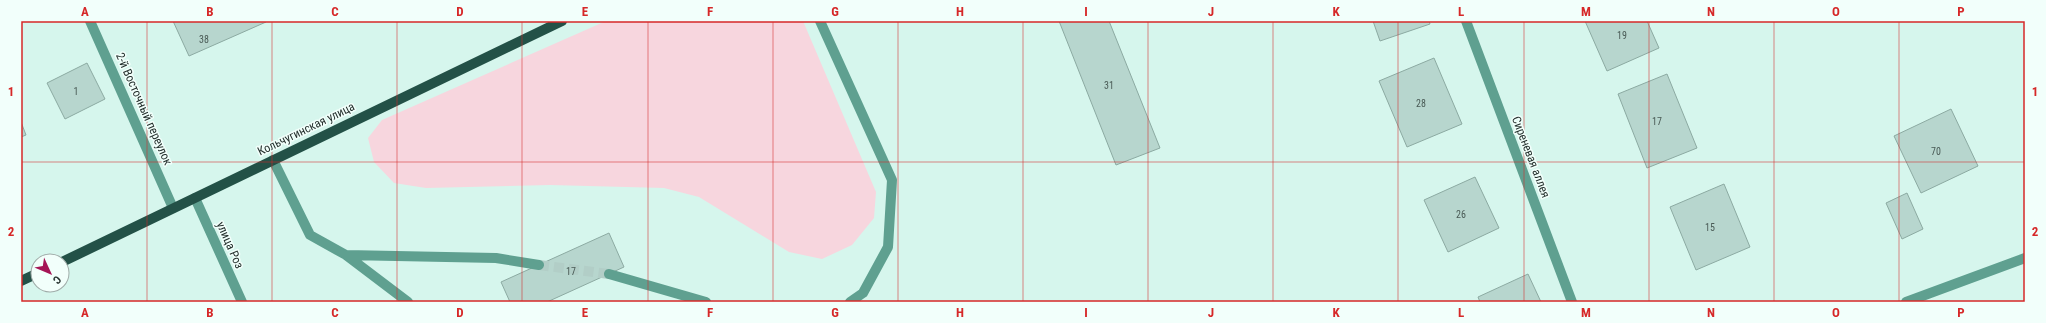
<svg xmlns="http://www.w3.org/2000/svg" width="2046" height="323" font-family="'Roboto Condensed',sans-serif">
  <rect width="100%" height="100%" fill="#d6f6ed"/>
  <!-- green -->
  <path fill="#f7d6de" d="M606 21H803L876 192 874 218 852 245 822 259 789 252 699 197 664 188 550 185 426 188 394 183 374 162 368 138 382 120Z"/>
  <!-- building -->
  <path fill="#b7d6ce" stroke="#8caaa2" d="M173 21H265L266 22 189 56Z
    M1059 21H1109L1160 148 1116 165Z
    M1373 21H1429L1430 24 1380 41Z
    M1585 21H1647L1659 48 1607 71Z
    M1434 58 1462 124 1407 147 1379 81Z
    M87 63 105 99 65 119 47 83Z
    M1667 74 1697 148 1647 168 1618 94Z
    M1951 109 1978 166 1921 193 1894 136Z
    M21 122 26 135 21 137Z
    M1475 177 1499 228 1448 252 1424 200Z
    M1724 184 1750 247 1696 270 1670 207Z
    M1907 193 1923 229 1902 239 1886 203Z
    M609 233 624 267 547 302H510L501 282Z
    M1528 274 1541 302H1480L1478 297Z"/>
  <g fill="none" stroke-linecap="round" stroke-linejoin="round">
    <!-- minor-tunnel -->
    <path stroke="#b2cec7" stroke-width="10" stroke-dasharray="10 5" stroke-linecap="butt" d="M539 265 609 274"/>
    <!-- minor -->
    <path stroke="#5fa090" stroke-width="10" d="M90 21 173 208
      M820 21 892 180 888 247 863 293 850 302
      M1466 21 1572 302
      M273 160 310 235 346 255 496 258 539 265
      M195 198 242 302
      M346 255 408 302
      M609 274 706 302
      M1906 302 2025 258"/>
    <!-- major -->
    <path stroke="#235147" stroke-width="10" d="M62 262 562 21
      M21 281 38 273"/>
  </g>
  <!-- grid -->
  <path fill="none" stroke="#d62828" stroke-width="1" stroke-opacity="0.55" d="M147 21V302M272 21V302M397 21V302M522 21V302M648 21V302M773 21V302M898 21V302M1023 21V302M1148 21V302M1273 21V302M1398 21V302M1524 21V302M1649 21V302M1774 21V302M1899 21V302M21 162H2025"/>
  <g text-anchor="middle" stroke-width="3" stroke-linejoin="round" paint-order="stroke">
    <!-- number labels -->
    <g font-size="10" fill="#495a55">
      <text x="1622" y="39">19</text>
      <text x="204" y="43">38</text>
      <text x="1109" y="89">31</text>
      <text x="76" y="95">1</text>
      <text x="1421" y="107">28</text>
      <text x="1657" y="125">17</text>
      <text x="1936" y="155">70</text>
      <text x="1461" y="218">26</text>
      <text x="1710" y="231">15</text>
      <text x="571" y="275">17</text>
    </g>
    <!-- street labels -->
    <g font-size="12" fill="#24302d" stroke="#f2fffb">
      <text transform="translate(144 109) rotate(66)" y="4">2-й Восточный переулок</text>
      <text transform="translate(306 129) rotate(-26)" y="4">Кольчугинская улица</text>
      <text transform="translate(1531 157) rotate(69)" y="4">Сиреневая аллея</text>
      <text transform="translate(230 245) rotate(66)" y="4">улица Роз</text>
    </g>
  </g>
  <!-- border -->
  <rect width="2046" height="323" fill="none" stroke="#f2fffb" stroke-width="44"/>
  <!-- north arrow -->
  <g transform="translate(50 273) rotate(134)"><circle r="19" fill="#f2fffb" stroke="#a0aca9"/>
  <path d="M0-3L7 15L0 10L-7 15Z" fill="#a51556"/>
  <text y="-6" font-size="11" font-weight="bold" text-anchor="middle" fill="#24302d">С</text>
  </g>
  <rect x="22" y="22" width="2002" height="279" fill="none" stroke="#d62828" stroke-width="1.5"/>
  <g font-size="13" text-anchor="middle" font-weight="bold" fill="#d62828">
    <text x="85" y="16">A</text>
    <text x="210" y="16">B</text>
    <text x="335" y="16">C</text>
    <text x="460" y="16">D</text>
    <text x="585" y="16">E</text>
    <text x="710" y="16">F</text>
    <text x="835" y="16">G</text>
    <text x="960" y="16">H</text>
    <text x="1086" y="16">I</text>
    <text x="1211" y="16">J</text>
    <text x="1336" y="16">K</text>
    <text x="1461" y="16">L</text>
    <text x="1586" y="16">M</text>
    <text x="1711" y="16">N</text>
    <text x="1836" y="16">O</text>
    <text x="1961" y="16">P</text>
    <text x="11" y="96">1</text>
    <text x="2035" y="96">1</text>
    <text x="11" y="236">2</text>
    <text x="2035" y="236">2</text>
    <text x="85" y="317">A</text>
    <text x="210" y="317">B</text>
    <text x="335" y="317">C</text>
    <text x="460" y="317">D</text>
    <text x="585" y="317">E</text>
    <text x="710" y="317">F</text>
    <text x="835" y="317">G</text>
    <text x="960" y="317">H</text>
    <text x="1086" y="317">I</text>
    <text x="1211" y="317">J</text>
    <text x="1336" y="317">K</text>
    <text x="1461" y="317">L</text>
    <text x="1586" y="317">M</text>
    <text x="1711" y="317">N</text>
    <text x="1836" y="317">O</text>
    <text x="1961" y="317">P</text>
  </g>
</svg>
